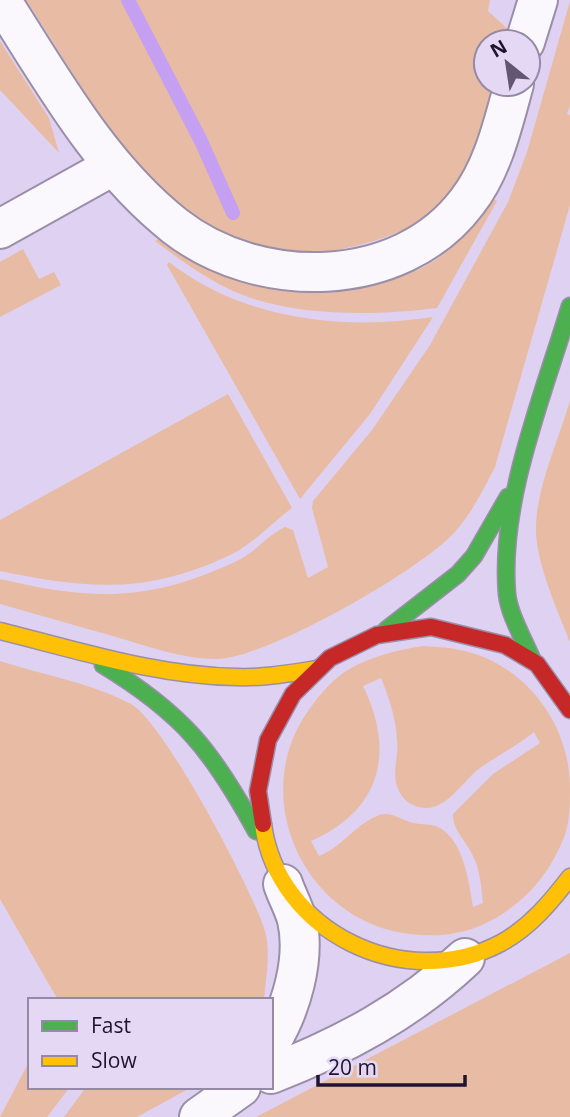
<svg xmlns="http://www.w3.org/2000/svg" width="570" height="1117" font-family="'Open Sans',sans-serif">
  <rect width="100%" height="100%" fill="#dfd1f1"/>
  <!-- green -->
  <path fill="#e8bca4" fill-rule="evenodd" d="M26 0H490L488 11 510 31 507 42H486V84H494C483 119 469 173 445 201 411 241 304 265 255 249 223 239 185 215 161 191 107 135 68 64 26 0Z
    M570 1V105L567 114 570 115V205L495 467C483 490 471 515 453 534 418 571 266 659 216 659 184 659 153 648 123 639 82 627 41 616 0 604V579C93 601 149 602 237 561 255 553 267 535 285 527L293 530 308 578 328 567 312 508 313 501 372 430 430 345 508 202 527 152Z
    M0 41 49 118 59 153 0 90Z
    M491 197 497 201 437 308C375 316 291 317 233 291 205 278 180 260 155 241L163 237C230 286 304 308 385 282 403 276 422 270 438 258 460 242 475 219 491 197Z
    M23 249 39 279 54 272 61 285 0 317V262Z
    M169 262C243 320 343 331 433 317L370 414 300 499 167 265Z
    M228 394 292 508C273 522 253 544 232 554 148 595 87 589 0 571V520Z
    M570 400V642C557 609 534 559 536 524 538 482 559 440 570 400Z
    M423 646C435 647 448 647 460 650 525 663 570 724 570 788 570 804 570 819 565 835 549 876 523 906 482 925 459 935 435 937 410 934 305 922 247 798 308 711 320 694 334 677 353 667 376 655 398 650 423 646ZM381 678C389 698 396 718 397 740 399 754 393 768 396 783 398 791 404 801 411 804 442 820 459 784 480 768 498 755 517 746 534 732L540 743 493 774 453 814C452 829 466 841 472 854 480 869 481 886 483 903L473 907C469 882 464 842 440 828 432 823 422 825 413 823 400 820 390 810 377 816 355 825 342 847 319 856L311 841C380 811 396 753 363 686Z
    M0 661C43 675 92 683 131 704 164 722 253 891 265 931 271 953 266 977 264 1000H58L0 899Z
    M570 953V1117H256Z
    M30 1060V1087H70L47 1117H0Z
    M86 1087H192L137 1117H64Z"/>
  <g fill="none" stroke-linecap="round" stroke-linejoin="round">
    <!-- stream -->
    <path stroke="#c59ff2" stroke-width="14" d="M128 0 201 141 233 213"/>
    <defs>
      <path id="street" d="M1 0C52 79 100 167 175 226 258 291 400 291 467 202 493 169 503 124 514 84
        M525 42 538 0
        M0 229 113 166
        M271 1042C291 1009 306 959 297 920 294 908 287 896 283 884
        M271 1074C343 1046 409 1011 465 958
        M199 1117 241 1087"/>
      <path id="fast" d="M386 630 458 574 474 556 508 497
        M532 659C524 640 509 614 507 594 499 500 544 394 570 306
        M103 665C182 713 212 750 256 831"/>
      <path id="slow" d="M0 631C77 650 157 676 237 677 264 678 291 673 317 669
        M263 824C277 932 405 994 501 943 530 927 550 903 570 877"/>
      <path id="jam" d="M263 824 258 791 268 740 293 694 330 658 377 635 431 627 505 645 537 664 570 710"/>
    </defs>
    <!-- street casing -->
    <use href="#street" stroke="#9a8ea9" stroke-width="42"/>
    <!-- fast casing -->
    <use href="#fast" stroke="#9a8ea9" stroke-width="19"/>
    <!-- slow casing -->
    <use href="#slow" stroke="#9a8ea9" stroke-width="19"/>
    <!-- jam casing -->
    <use href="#jam" stroke="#9a8ea9" stroke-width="19"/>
    <!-- street -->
    <use href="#street" stroke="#faf8fd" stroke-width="38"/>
    <!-- fast -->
    <use href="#fast" stroke="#4caf50" stroke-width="16"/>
    <!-- slow -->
    <use href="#slow" stroke="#ffc107" stroke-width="16"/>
    <!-- jam -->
    <use href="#jam" stroke="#c62828" stroke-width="16"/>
  </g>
  <!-- legend -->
  <rect x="28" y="998" width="245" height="91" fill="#e4d8f5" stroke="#9589a5" stroke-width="2"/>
  <rect x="42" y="1021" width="35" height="10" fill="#4caf50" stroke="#9589a5" stroke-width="2"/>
  <text x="91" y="1033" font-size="21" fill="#1f132d">Fast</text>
  <rect x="42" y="1056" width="35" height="10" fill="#ffc107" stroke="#9589a5" stroke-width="2"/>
  <text x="91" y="1068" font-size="21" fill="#1f132d">Slow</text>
  <!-- north arrow -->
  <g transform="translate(507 63) rotate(330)"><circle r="33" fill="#e4d8f5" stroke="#9589a5" stroke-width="2"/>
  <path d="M0-5L12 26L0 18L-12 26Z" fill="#625672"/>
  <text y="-10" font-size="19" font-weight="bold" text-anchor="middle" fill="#1f132d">N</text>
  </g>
  <!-- scale -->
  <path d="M318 1075v10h147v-10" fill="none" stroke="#1f132d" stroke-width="3.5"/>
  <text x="328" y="1075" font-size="21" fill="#1f132d" stroke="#e4d8f5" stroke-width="5" paint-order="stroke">20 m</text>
</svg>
